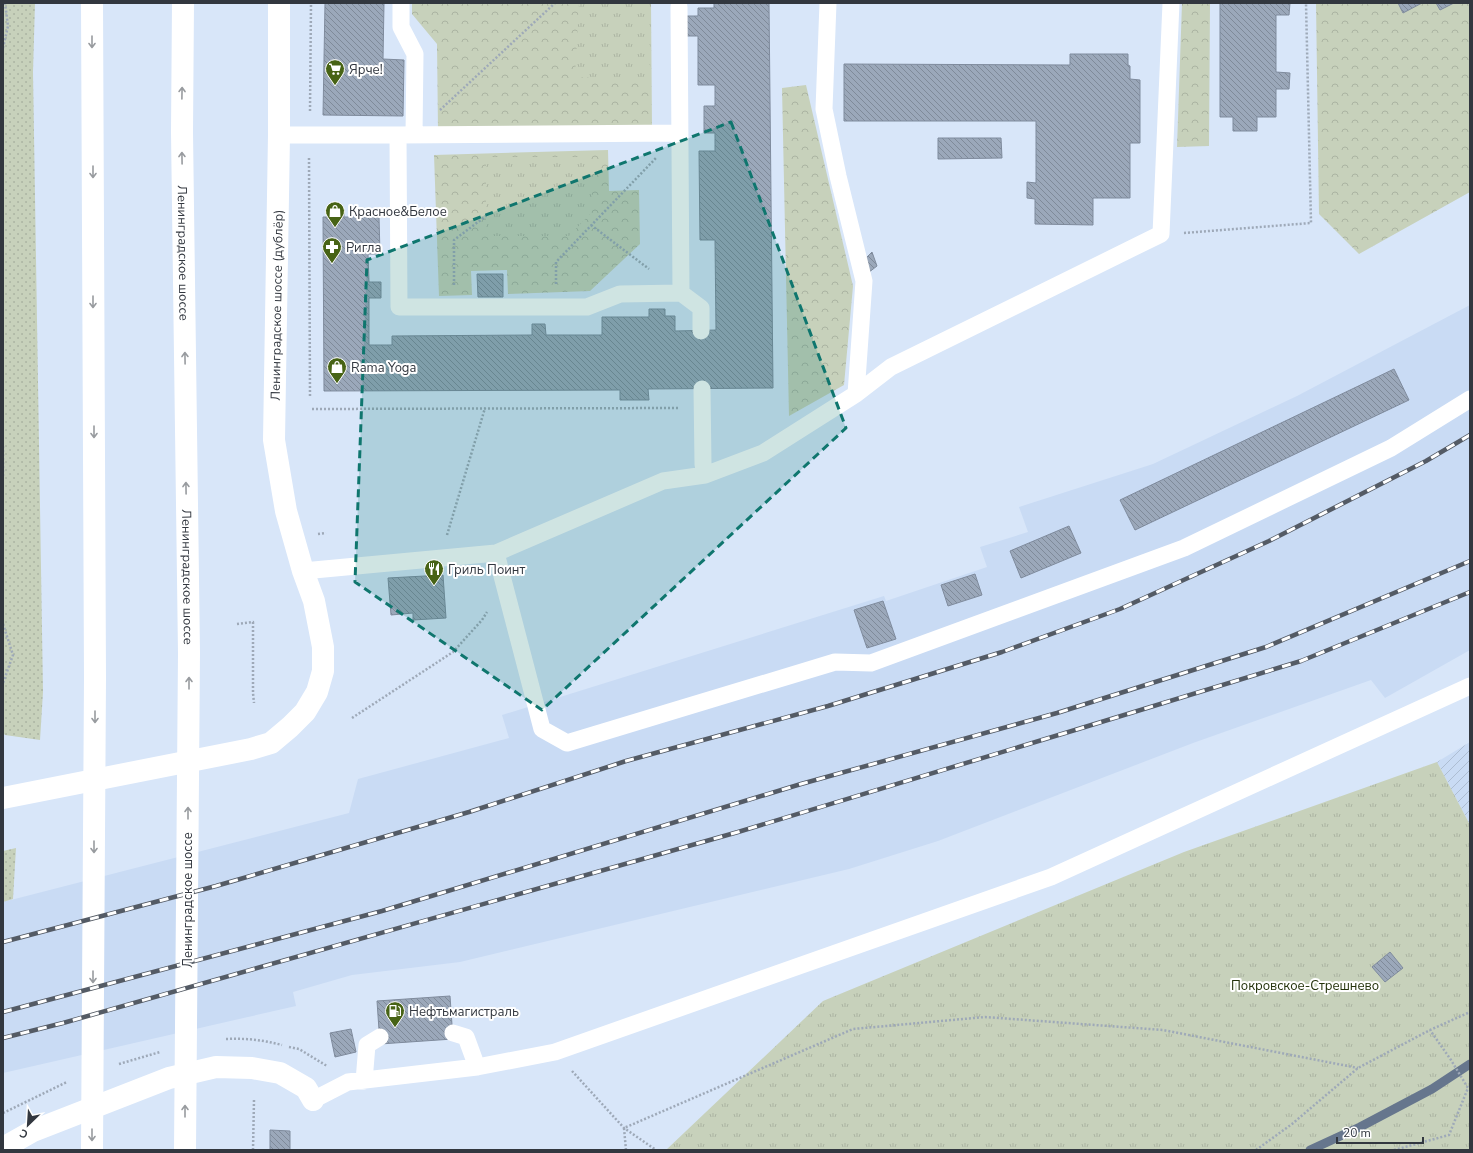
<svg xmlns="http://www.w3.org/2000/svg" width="1473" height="1153" font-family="'Nunito Sans',sans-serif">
  <defs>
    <pattern id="industrial-furrows" width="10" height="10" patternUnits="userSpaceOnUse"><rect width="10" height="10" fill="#c9dbf4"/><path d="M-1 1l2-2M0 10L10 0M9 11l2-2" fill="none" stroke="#adbdd2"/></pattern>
    <pattern id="grass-dots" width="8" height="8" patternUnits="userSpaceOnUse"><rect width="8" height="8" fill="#c7d1bb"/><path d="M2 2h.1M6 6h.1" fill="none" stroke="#abb4a2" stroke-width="1.8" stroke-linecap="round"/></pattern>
    <pattern id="forest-crowns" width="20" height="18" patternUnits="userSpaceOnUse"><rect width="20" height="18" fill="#c7d1bb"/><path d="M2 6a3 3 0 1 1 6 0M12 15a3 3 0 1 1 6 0" fill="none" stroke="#abb4a2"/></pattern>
    <pattern id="park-tufts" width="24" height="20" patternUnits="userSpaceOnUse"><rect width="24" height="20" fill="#c7d1bb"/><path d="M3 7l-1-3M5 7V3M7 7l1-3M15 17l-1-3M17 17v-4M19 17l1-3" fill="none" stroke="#abb4a2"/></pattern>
    <pattern id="building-back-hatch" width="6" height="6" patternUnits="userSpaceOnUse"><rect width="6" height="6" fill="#9ba8ba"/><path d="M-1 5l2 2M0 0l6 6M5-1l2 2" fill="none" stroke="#7f8a99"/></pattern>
  </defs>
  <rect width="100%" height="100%" fill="#d8e6f9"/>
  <!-- built -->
  <path fill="#c9dbf4" d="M1470 305V650L1385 698 1371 680 1193 743 938 841 849 869 460 962 352 975 293 992 296 1006 3 1073V902L349 813 358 779 509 738 502 715 884 596 886 601 987 567 980 547 1028 532 1019 507 1153 464 1297 396Z"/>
  <!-- industrial -->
  <path fill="url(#industrial-furrows)" d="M1470 742V825L1437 762Z"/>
  <!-- grass -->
  <path fill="url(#grass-dots)" d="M3 3H35L33 72 43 692 40 740 5 735 3 733Z
    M16 848 13 899 3 902V851Z"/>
  <!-- forest -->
  <path fill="url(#forest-crowns)" d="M412 3H651L652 128 438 130 437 44 412 14Z
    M1182 3H1210L1209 146 1177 147Z
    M1316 3H1470V192L1359 254 1319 214Z
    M806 85 853 286 844 385 789 416 782 88Z
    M608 150 609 191 639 190 640 244 590 291 508 294 507 270 471 271 472 295 439 296 434 155Z"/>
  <!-- park -->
  <path fill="url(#park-tufts)" d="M579 3H651L650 80 575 77Z
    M486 157H591L592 212 569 236H486Z
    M1437 762 1470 825V1150H666L823 1001 1184 852Z"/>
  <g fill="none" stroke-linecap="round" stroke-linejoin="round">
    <!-- stream -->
    <path stroke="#66768d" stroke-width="9" d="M1310 1150 1360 1127 1432 1089 1470 1064"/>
  </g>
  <!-- building -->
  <path fill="url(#building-back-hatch)" stroke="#7f8b9d" d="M325 3H384L383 59 404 60 403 116 323 115Z
    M714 3H769L773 388 648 389 649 400H620V390L324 391 323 217H332V209H344V217H379L380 254H368L369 282H381V298H369V345H392V336L532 335V324H545L546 335H602V317H649V309H665V316H675V331L716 330 715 240H700L699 151H715V133H704V106H715V85H698V36H686V16H698V8H714Z
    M1220 3H1290L1289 15H1276V72L1290 73 1289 89H1276V117H1257V131H1233V117H1220Z
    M1398 3H1422L1403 13Z
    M1436 3H1454L1440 10Z
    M1070 54H1128V65L1130 66V79L1140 80V143H1130V198H1093V225L1035 224V199L1027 198V182L1036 183V121H844V64L1070 65Z
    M938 138H1001L1002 158 938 159Z
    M872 252 877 266 868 273 863 261Z
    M477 274H503V297H478Z
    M1394 369 1409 400 1135 530 1120 500Z
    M1069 526 1081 553 1021 578 1010 551Z
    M975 574 982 595 948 606 941 585Z
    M443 575 446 618 413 620V613L391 615 388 578Z
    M883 601 896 639 867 648 854 610Z
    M1390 952 1403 968 1385 982 1372 967Z
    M450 996 453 1039 380 1044 377 1001Z
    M351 1029 356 1052 335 1057 330 1033Z
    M270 1130 290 1131V1150H270Z"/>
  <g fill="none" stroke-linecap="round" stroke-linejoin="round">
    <!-- path -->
    <path stroke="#9ea9b8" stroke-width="2.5" stroke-dasharray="2 2" stroke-linecap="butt" d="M3 48 8 26 5 3
      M440 110 555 3
      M310 111 311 3
      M309 158 310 398
      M591 225 649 269
      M1184 233 1311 223 1306 3
      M556 284V262L656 158
      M454 285V240L486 216
      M312 409 679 408
      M3 446V477
      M318 534 326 533
      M447 535 485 408
      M3 624 13 655 3 683
      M237 624 253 622V693L254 703
      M352 718 453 652 482 620 487 612
      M226 1039C245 1038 263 1040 282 1045
      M289 1047 299 1049 327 1066
      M119 1064 160 1052
      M572 1071 624 1128 656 1150
      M3 1113 67 1082
      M253 1150 254 1100
      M626 1150 624 1128 853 1029 985 1017 1163 1030 1358 1068
      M1256 1150 1292 1124 1358 1068 1430 1030 1470 1012
      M1394 1150 1449 1135 1468 1088 1451 1060 1430 1030"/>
    <!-- service -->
    <path stroke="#fff" stroke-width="17" d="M401 3V27L415 54 414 135
      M828 3 824 109 838 176 864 281 856 394
      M279 135H398L399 307H587L620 294 681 293 679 7
      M398 135 680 133
      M681 293 701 308V331
      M702 389 703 464 705 475
      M496 553 542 729 567 743 835 662 871 663 1184 548 1391 448 1470 399
      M303 571 496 553 663 481 705 475 763 453 856 394 891 367 1161 234 1171 3
      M453 1033 466 1037 477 1067
      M364 1081 367 1045 380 1037
      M313 1100 348 1082 477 1067 555 1052 1051 877 1470 686"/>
    <!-- tertiary -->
    <g stroke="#fff" stroke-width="22">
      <path id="s1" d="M3 798 251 749 271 743 290 727 305 712 317 692 323 671V647L314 601 303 571 286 511 274 440 279 135V3"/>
      <path d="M3 1148 33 1131 169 1078 216 1067 252 1068 280 1073 306 1088 313 1100"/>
    </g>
    <!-- primary -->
    <g stroke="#fff" stroke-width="22">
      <path d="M92 3 95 678 92 1150"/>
      <path id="s2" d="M183 3 182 132 189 653 185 1150"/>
    </g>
    <defs>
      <path id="rail" d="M3 942 216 886 469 812 626 761 828 706 1002 652 1120 609 1269 541 1426 461 1470 435
        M3 1012 382 911 801 784 1057 713 1266 647 1470 561
        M3 1038 63 1023 738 832 1075 730 1301 661 1470 592"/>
    </defs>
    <!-- rail casing -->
    <use href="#rail" stroke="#545b65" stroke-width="4.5"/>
    <!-- rail -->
    <use href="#rail" stroke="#fff" stroke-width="3" stroke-dasharray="9" stroke-linecap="butt"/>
  </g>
  <!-- one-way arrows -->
  <defs><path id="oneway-shaft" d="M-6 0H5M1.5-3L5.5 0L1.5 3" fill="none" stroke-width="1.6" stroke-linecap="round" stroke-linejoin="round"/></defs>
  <g stroke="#989b9f">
    <use href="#oneway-shaft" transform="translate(92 42) rotate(90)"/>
    <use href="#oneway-shaft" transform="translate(182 93) rotate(-89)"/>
    <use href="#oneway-shaft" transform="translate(182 158) rotate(-91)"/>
    <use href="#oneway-shaft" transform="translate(93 172) rotate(90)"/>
    <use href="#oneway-shaft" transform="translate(93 302) rotate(90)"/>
    <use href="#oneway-shaft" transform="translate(185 358) rotate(-91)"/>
    <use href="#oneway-shaft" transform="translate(94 432) rotate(90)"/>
    <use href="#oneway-shaft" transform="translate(186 488) rotate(-91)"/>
    <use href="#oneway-shaft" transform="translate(189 683) rotate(-90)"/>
    <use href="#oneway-shaft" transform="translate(95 717) rotate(90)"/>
    <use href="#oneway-shaft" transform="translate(188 813) rotate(-90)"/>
    <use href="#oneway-shaft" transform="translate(94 847) rotate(90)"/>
    <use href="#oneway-shaft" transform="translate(93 977) rotate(90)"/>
    <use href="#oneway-shaft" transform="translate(185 1111) rotate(-90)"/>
    <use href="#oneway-shaft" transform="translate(92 1135) rotate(90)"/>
  </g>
  <!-- marked area -->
  <path fill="#0f766e" fill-opacity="0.2" stroke="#0f766e" stroke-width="3" stroke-dasharray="8 5" stroke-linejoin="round" d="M731 122 846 428 542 710 355 582 367 260Z"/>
  <!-- icons -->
  <defs>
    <symbol id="supermarket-pin" viewBox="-11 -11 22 30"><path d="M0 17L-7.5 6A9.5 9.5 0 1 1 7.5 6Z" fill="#476315" stroke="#fff"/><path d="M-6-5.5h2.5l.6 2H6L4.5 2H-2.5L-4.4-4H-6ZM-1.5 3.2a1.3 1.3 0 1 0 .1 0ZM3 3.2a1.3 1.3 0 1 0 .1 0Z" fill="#fff"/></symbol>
    <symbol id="shop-pin" viewBox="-11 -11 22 30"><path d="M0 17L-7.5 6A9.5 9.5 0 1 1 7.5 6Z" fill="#476315" stroke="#fff"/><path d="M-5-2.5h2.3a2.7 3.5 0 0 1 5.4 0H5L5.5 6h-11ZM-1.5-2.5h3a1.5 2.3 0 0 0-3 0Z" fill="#fff"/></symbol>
    <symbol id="pharmacy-pin" viewBox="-11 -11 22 30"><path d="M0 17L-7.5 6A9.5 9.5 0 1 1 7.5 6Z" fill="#476315" stroke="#fff"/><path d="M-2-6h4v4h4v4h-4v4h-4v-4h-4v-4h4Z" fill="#fff"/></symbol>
    <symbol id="restaurant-pin" viewBox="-11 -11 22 30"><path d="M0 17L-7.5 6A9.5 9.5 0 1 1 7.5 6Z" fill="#476315" stroke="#fff"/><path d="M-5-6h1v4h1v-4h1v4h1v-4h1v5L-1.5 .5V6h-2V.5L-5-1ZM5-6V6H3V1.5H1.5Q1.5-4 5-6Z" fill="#fff"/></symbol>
    <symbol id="fuel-pin" viewBox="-11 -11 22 30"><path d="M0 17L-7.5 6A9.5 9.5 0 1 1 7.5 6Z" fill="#476315" stroke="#fff"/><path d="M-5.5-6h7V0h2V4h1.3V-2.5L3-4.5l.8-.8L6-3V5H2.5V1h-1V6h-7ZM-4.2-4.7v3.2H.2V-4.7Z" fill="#fff"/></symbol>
  </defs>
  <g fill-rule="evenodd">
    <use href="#supermarket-pin" x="324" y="58" width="22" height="30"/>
    <use href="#shop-pin" x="324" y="200" width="22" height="30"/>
    <use href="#pharmacy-pin" x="321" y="236" width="22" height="30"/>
    <use href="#shop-pin" x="326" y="356" width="22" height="30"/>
    <use href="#restaurant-pin" x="423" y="558" width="22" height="30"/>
    <use href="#fuel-pin" x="384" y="1000" width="22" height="30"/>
  </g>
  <g text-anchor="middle" stroke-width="4" stroke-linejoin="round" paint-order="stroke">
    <!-- poi labels -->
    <g font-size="13" fill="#32373f" stroke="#fff" text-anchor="start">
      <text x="349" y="74">Ярче!</text>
      <text x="349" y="216">Красное&amp;Белое</text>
      <text x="346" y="252">Ригла</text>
      <text x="351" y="372">Rama Yoga</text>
      <text x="448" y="574">Гриль Поинт</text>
      <text x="409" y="1016">Нефтьмагистраль</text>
    </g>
    <!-- street labels -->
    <g font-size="13" fill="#32373f" stroke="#fff">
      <text dy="5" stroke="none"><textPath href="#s2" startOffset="250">Ленинградское шоссе</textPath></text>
      <text dy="5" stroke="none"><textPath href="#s1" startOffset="737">Ленинградское шоссе (дублёр)</textPath></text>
      <text dy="5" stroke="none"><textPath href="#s2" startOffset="574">Ленинградское шоссе</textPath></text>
      <text transform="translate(187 900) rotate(-90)" y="5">Ленинградское шоссе</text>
    </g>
    <!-- park labels -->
    <g font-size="13" fill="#223109" stroke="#fff">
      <text x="1305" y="990">Покровское-Стрешнево</text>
    </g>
  </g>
  <!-- border -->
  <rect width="1473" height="1153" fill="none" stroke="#32373f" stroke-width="8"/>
  <!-- north arrow -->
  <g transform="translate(28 1125) rotate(205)" stroke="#ffffff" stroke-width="3" paint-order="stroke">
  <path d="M0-3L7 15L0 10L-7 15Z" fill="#32373f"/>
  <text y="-6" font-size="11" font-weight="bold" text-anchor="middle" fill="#32373f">С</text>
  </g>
  <!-- scale -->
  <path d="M1337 1137v6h86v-6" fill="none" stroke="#32373f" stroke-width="2"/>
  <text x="1343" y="1137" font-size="12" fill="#32373f" stroke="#ffffff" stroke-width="3" paint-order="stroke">20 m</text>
</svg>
